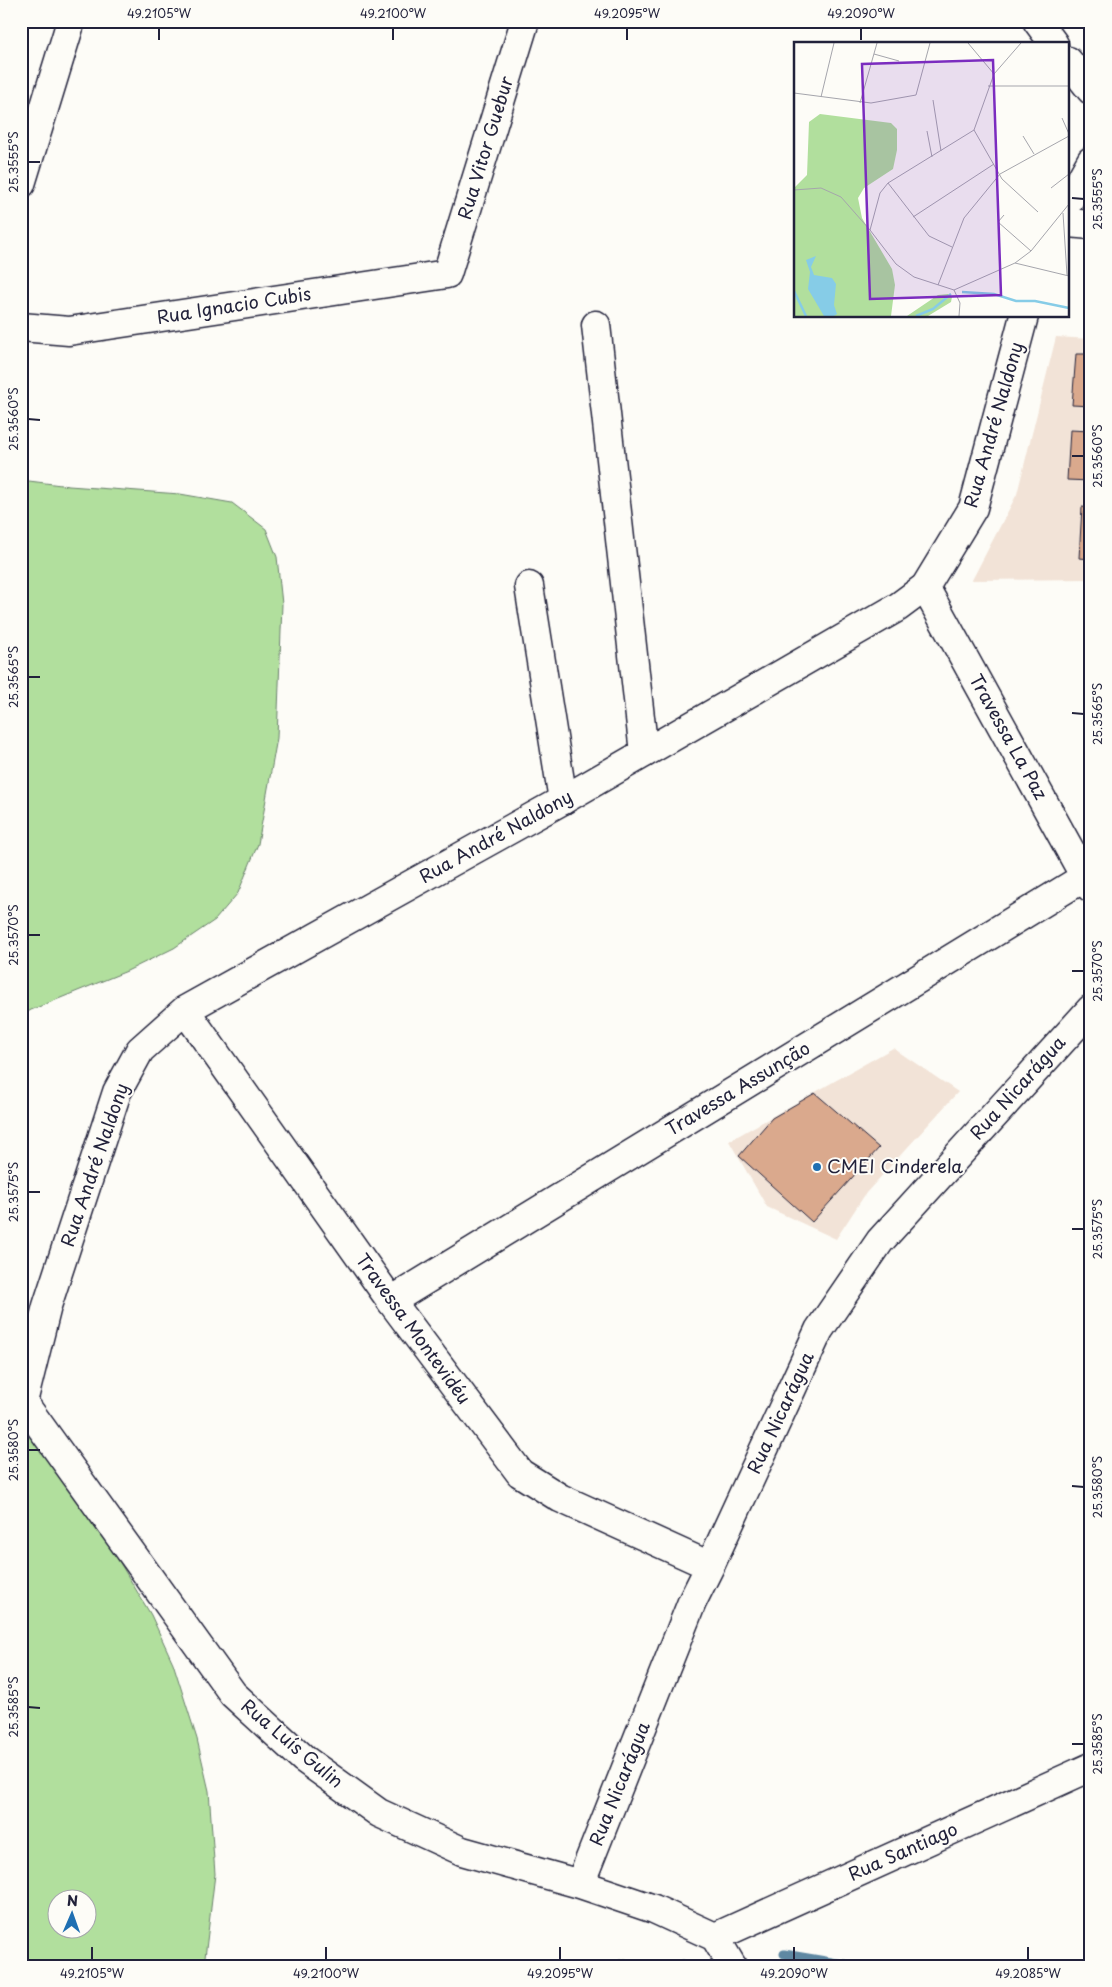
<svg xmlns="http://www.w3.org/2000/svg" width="1112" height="1987" font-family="'Playpen Sans',sans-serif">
  <rect width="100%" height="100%" fill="#fdfcf7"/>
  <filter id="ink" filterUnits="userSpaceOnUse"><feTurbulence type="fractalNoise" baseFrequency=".02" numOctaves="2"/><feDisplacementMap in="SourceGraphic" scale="10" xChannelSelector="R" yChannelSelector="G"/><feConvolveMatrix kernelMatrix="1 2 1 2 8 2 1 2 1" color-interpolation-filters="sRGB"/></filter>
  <g filter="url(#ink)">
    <!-- built -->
    <path fill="#f2e3d7" d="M1056 337 1091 339V579L972 580 1017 494Z
      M893 1048 958 1092 866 1193 836 1239 767 1207 729 1141Z"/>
    <!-- green -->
    <path fill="#b1df9d" stroke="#6a806c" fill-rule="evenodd" d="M21 480 69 486 180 494 232 503 266 529 277 557 282 604 277 738 258 844 238 893 215 920 174 948 127 971 31 1010 21 1016Z
      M21 1414 116 1556 151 1615 173 1663 197 1739 209 1791 215 1874 204 1966H21ZM58 1900H88V1930H58Z
      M624 1959 664 1965 665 1966H598Z"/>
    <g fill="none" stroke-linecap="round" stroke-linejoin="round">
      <!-- stream -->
      <path stroke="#5e88a2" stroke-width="9" d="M784 1954 855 1966
        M682 1966 683 1964"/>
    </g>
    <!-- building -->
    <path fill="#daa98d" stroke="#22223b" d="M1076 354H1091V406L1072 405Z
      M1070 430 1091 431V481L1067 480Z
      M1082 507 1091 508V559L1079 558Z
      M815 1093 879 1148 812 1222 739 1156 772 1118Z"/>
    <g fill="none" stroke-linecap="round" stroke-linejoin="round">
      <defs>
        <path id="street" d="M1037 21 1054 44
          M1068 61 1091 90
          M21 184 71 21
          M1068 223 1091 225
          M596 325 644 753
          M21 327 69 331 447 274 525 21
          M529 586 563 800
          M925 587 1091 888
          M391 1301 1085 877"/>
        <path id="secondary" d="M1068 202 1091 161
          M185 1010 391 1301 520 1473 560 1498 710 1566
          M580 1884 692 1602 710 1566 819 1330 880 1241 1091 1009
          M715 1937 654 1909 580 1884 462 1851 379 1813 304 1759 233 1694 23 1402 47 1306 117 1092 140 1050 185 1010 563 800 898 607 925 587 973 508 1024 316
          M715 1937 1091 1767
          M715 1937 732 1966"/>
      </defs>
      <!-- street casing -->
      <use href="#street" stroke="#22223b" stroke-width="31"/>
      <!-- secondary casing -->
      <use href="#secondary" stroke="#22223b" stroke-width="31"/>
      <!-- street -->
      <use href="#street" stroke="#fdfcf7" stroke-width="28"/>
      <!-- secondary -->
      <use href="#secondary" stroke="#fdfcf7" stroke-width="28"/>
    </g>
  </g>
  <!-- ticks -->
  <path fill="none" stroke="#22223b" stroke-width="2" d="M159 40V28M393 40V28M627 40V28M861 40V28M28 162H40M1072 198 1084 199M28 419 40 420M1072 456H1084M28 677H40M1072 713 1084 714M28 935H40M1072 971H1084M28 1192H40M1072 1229H1084M28 1450H40M1072 1486 1084 1487M28 1707 40 1708M1072 1744H1084M92 1960V1947M326 1960V1947M560 1960V1947M794 1960V1947M1028 1960V1947"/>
  <!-- markers -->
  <circle fill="#1f6fb2" stroke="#fdfcf7" stroke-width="2" cx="817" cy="1167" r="5"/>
  <g text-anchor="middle" stroke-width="4" stroke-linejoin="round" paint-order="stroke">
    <!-- street labels -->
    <g font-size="18" fill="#22223b" stroke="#fdfcf7">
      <text transform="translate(486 148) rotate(-73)" y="6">Rua Vitor Guebur</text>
      <text transform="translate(234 306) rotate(-9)" y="6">Rua Ignacio Cubis</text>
      <text transform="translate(994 425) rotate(-74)" y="6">Rua André Naldony</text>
      <text transform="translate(1008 737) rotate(61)" y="6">Travessa La Paz</text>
      <text transform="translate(496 837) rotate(-29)" y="6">Rua André Naldony</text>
      <text transform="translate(1018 1088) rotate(-48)" y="6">Rua Nicarágua</text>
      <text transform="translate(738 1089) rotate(-31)" y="6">Travessa Assunção</text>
      <text transform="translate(95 1165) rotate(-71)" y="6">Rua André Naldony</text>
      <text transform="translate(413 1329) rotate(54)" y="6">Travessa Montevidéu</text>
      <text transform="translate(781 1413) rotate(-65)" y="6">Rua Nicarágua</text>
      <text transform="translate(292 1744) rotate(40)" y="6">Rua Luís Gulin</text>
      <text transform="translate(620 1784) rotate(-68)" y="6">Rua Nicarágua</text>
      <text transform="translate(903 1852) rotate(-24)" y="6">Rua Santiago</text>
    </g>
    <!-- poi labels -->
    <g font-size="18" fill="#22223b" stroke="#fdfcf7" text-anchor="start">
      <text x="827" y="1173">CMEI Cinderela</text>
    </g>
  </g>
  <!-- overview -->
  <g transform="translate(794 42)">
    <rect width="275" height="275" fill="#fdfcf7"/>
    <path d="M26 72 97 81 103 87V108L99 127 70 146 64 156 68 176 98 227 101 243 97 274H0V146L13 133 15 80ZM154 252 158 255 157 260 134 274H113L144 253Z" fill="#b1df9d"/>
    <path d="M22 214 17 225 20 233 38 236 42 242 40 263 43 272 40 274H30L14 247 16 230 12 218Z" fill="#86cce7"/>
    <path fill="none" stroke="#86cce7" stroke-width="2.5" d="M0 249 12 274M168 250 200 252 222 259H241L275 266M122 274 139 267 157 252"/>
    <path fill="none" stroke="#a5a5ac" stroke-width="1" d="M174 1 200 32M80 12 105 19M194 44H275M0 51 77 61 122 53 136 1M27 55 40 1M139 58 147 109M66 61 83 1M268 76 275 92M180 88 208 137 244 170M133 89 138 115M229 94 240 112M94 141 135 194 158 205M257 146 275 132M0 148 27 146 47 155 76 188M269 171 273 233M210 173 204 180 237 209M119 175 200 122M221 221 275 234M144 243 170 176 206 132 275 94M160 248 221 221 237 209 275 162M165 274 166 261 160 248 120 235 102 222 76 188 79 177 86 151 94 141 180 88 200 32 227 1"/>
    <path fill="#7b2cbf" fill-opacity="0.15" stroke="#7b2cbf" stroke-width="2.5" d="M199 18 207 253 76 257 68 22Z"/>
    <rect width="275" height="275" fill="none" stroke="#22223b" stroke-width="2.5"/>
  </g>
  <!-- margin -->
  <rect width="1112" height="1987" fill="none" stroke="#fdfcf7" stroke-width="55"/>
  <!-- north arrow -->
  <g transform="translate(72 1914) rotate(2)"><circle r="24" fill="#fdfcf7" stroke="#a5a5ac"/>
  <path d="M0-4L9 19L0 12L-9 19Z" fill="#1f6fb2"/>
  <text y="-8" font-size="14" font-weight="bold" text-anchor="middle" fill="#22223b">N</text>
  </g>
  <rect x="28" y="28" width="1056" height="1932" fill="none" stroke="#22223b" stroke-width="2"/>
  <g font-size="12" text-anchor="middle" fill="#22223b">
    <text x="159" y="18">49.2105°W</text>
    <text x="393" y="18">49.2100°W</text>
    <text x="627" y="18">49.2095°W</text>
    <text x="861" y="18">49.2090°W</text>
    <text transform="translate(14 162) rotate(-90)" y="4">25.3555°S</text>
    <text transform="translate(1098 199) rotate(-90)" y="4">25.3555°S</text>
    <text transform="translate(14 419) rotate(-90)" y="4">25.3560°S</text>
    <text transform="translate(1098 456) rotate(-90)" y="4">25.3560°S</text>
    <text transform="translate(14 677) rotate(-90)" y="4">25.3565°S</text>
    <text transform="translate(1098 714) rotate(-90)" y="4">25.3565°S</text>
    <text transform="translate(14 935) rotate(-90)" y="4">25.3570°S</text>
    <text transform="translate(1098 971) rotate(-90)" y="4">25.3570°S</text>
    <text transform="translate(14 1192) rotate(-90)" y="4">25.3575°S</text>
    <text transform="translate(1098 1229) rotate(-90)" y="4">25.3575°S</text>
    <text transform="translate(14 1450) rotate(-90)" y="4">25.3580°S</text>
    <text transform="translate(1098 1487) rotate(-90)" y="4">25.3580°S</text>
    <text transform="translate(14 1707) rotate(-90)" y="4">25.3585°S</text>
    <text transform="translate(1098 1744) rotate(-90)" y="4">25.3585°S</text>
    <text x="92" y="1978">49.2105°W</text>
    <text x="326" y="1978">49.2100°W</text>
    <text x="560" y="1978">49.2095°W</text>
    <text x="794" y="1978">49.2090°W</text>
    <text x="1028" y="1978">49.2085°W</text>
  </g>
</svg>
